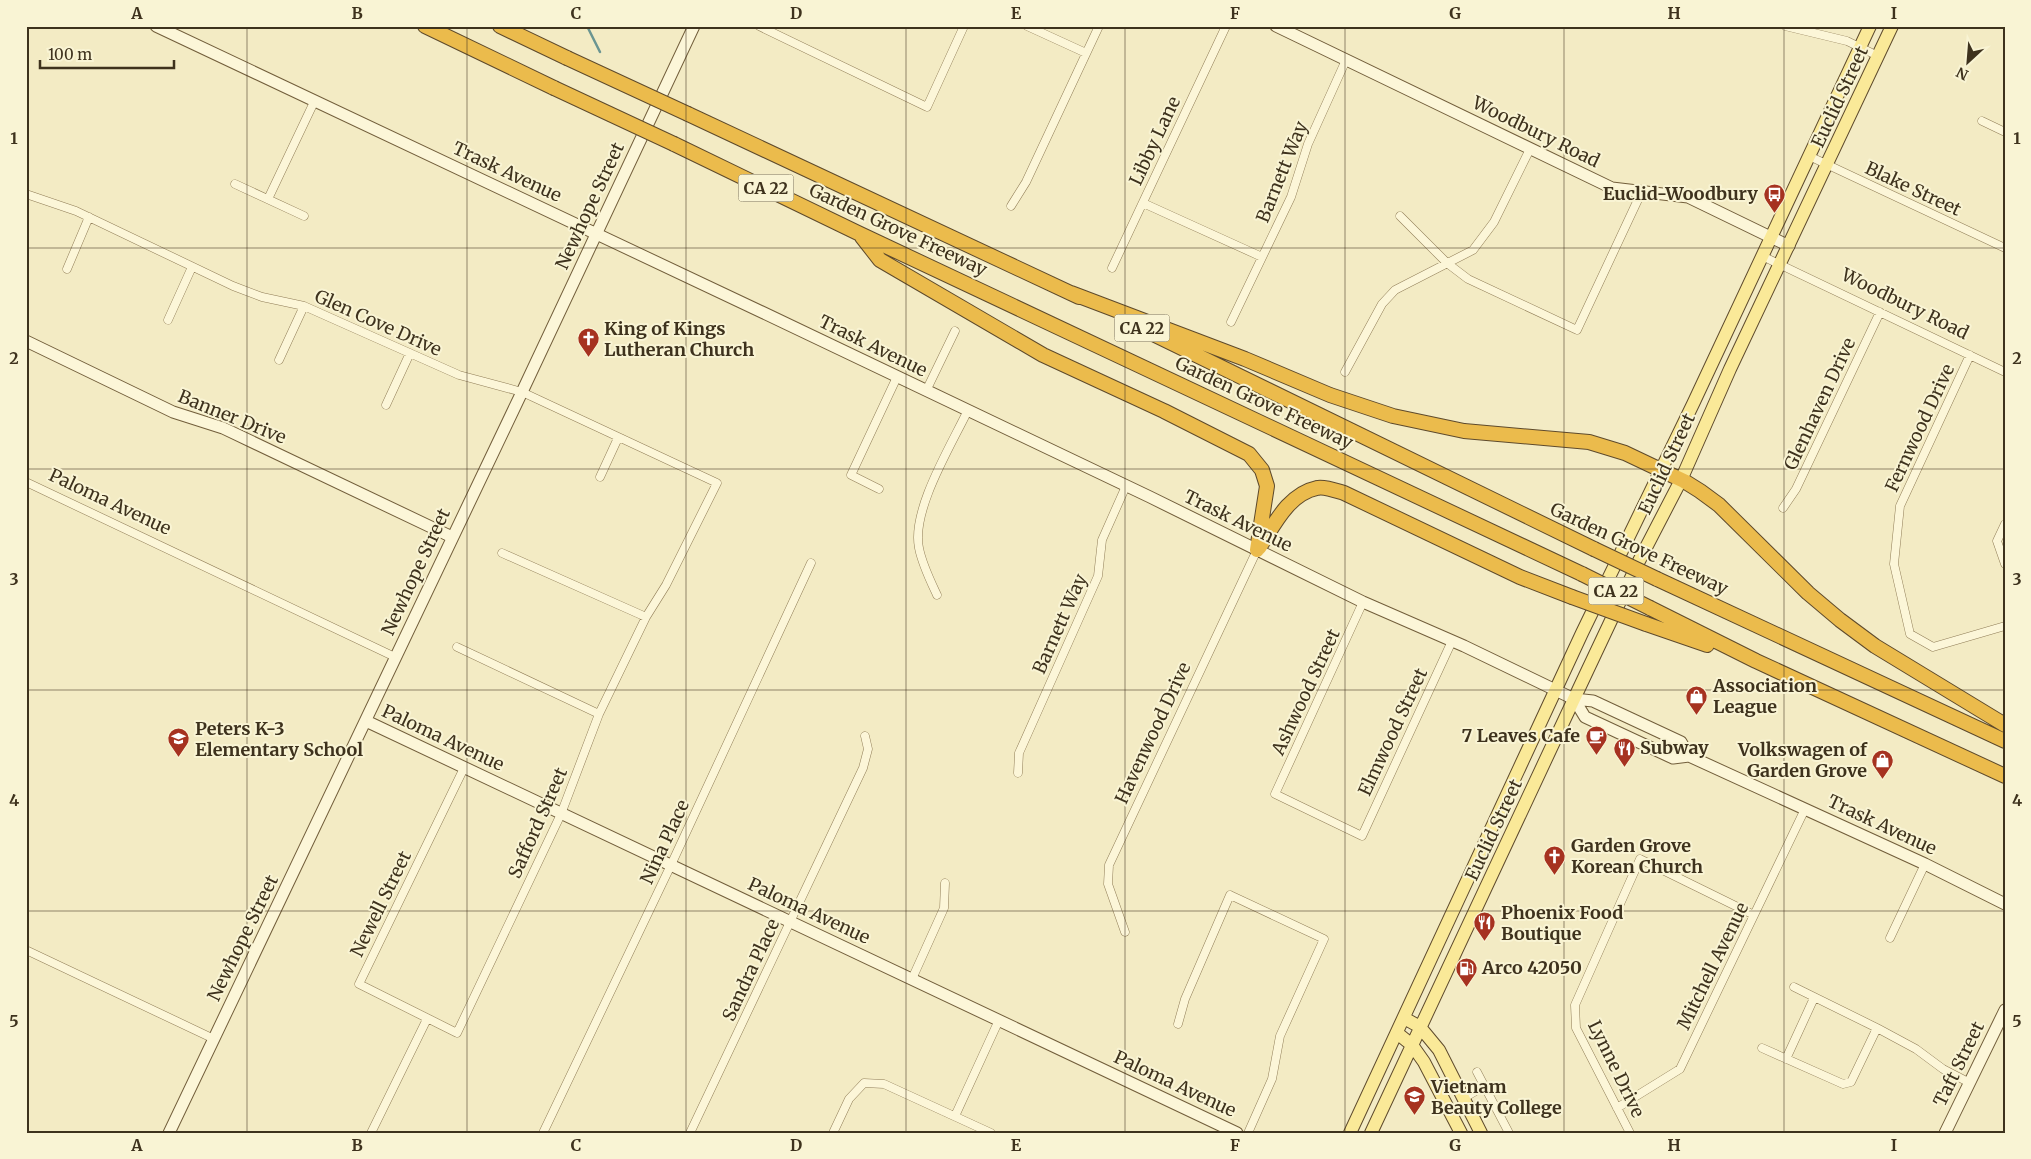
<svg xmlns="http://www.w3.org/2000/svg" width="2031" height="1159" font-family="Merriweather,serif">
  <rect width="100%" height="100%" fill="#f3ebc4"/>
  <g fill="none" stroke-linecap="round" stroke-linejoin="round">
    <!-- stream -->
    <path stroke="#6b9591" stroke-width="2.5" d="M587 26 600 52"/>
    <defs>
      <path id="street" d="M759 26 927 107 964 26
        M1027 26 1086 53
        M1785 26 1847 41 1878 56
        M1982 121 2005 132
        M1809 156 2005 248
        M235 184 304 216
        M26 194 76 211 233 286 262 297 304 306 459 375 522 392 717 483 666 585 646 617 599 714 561 814 457 1033 359 984 464 768
        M268 199 315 100
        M1143 203 1262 257
        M1011 206 1026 182 1099 26
        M1400 216 1447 263 1468 279 1577 330 1642 191
        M1762 256 2005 372
        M1112 268 1226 26
        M67 269 89 217
        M168 320 192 267
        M1231 322 1291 197 1308 144 1346 60
        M1970 355 1900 506 1894 564 1910 634 1933 647 2005 626
        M279 360 304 306
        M1345 372 1382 304 1395 290 1473 250 1494 222 1530 149
        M926 391 955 331
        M386 405 410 353
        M600 477 618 438
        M26 482 395 657
        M879 489 851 475 897 377
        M1783 508 1796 489 1880 312
        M2005 524 1997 541 2005 564
        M502 553 646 617
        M937 595C930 580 922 564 919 548 911 510 952 444 968 410
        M1363 602 1275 794 1362 836 1452 641
        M457 647 599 714
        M1018 773 1019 753 1098 576 1102 540 1126 486
        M1125 932 1108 884 1109 865 1257 550
        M1890 938 1925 864
        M26 950 214 1039
        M912 979 944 908 945 883
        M1794 987 1877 1028 1916 1049 1943 1069 1970 1083
        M1178 1024 1185 999 1230 895 1324 939 1280 1036 1272 1079 1248 1133
        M1762 1048 1843 1084 1851 1082 1877 1028
        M1786 1059 1814 998
        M1477 1072 1509 1133
        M1464 1098 1484 1086
        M1617 1108 1680 1069 1805 809
        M955 1116 999 1020
        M371 1133 427 1019
        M543 1133 671 865 811 563
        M690 1133 863 768 868 749 865 736
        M833 1133 849 1099 864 1083 884 1084 991 1133
        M1630 1133 1576 1028 1575 1005 1640 859 1754 915"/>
      <path id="secondary" d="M156 26 764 313 1150 497 1363 602 1464 646 1574 699 1593 701 1681 742 1689 756
        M1276 26 1612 188 1688 197 1789 246
        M26 341 173 412 223 428 452 537
        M1574 699 1585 717 1673 758 1689 756 1925 864 2005 904
        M366 721 1237 1133
        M169 1133 522 392 694 26
        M1945 1133 2005 1010"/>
      <path id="primary" d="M1404 1018 1420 1027 1439 1050 1481 1133
        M1397 1033 1412 1045 1424 1062 1461 1133
        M1350 1133 1582 633 1693 404 1870 26
        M1371 1133 1582 682 1639 561 1681 480 1730 369 1892 26"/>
      <path id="highway" d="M425 26 554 88
        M500 26 567 58
        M688 114 1079 297
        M674 144 858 233 1582 574
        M862 237 880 260 1043 355 1164 411 1249 454 1262 470 1267 486 1257 550
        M1071 293 1245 359 1330 395 1393 416 1464 431 1589 442 1625 453 1684 481 1700 491 1719 505 1808 593 1840 620 1875 646 2005 725
        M1147 331 1594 549
        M1259 548C1274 525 1288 494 1317 488 1324 486 1337 491 1344 493L1520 577 1572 597
        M1657 579 2005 741
        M1650 608 1756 661 2005 776
        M1646 624 1707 645"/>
    </defs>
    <!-- street casing -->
    <use href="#street" stroke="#907d57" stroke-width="9"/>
    <!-- secondary casing -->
    <use href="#secondary" stroke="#725e3b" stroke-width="13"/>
    <!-- primary casing -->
    <use href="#primary" stroke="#5e4a2c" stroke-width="14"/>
    <!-- highway casing -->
    <use href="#highway" stroke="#5e4a2c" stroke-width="16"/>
    <!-- street -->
    <use href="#street" stroke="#fcf6d8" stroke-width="8"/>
    <!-- secondary -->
    <use href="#secondary" stroke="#fcf6d8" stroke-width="11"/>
    <!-- primary -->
    <use href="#primary" stroke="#fae998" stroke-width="12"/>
    <!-- highway -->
    <use href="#highway" stroke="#ebbb4c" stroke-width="14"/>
    <defs>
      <path id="highway-bridge" d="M567 58 688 114
        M554 88 674 144
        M1594 549 1657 579
        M1582 574 1650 608
        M1572 597 1646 624"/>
    </defs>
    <!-- highway-bridge casing -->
    <use href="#highway-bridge" stroke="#5e4a2c" stroke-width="16" stroke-linecap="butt"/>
    <!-- highway-bridge -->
    <use href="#highway-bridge" stroke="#ebbb4c" stroke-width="14"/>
  </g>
  <!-- grid -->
  <path fill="none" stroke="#3e321d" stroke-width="1" stroke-opacity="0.55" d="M247 26V1133M467 26V1133M686 26V1133M906 26V1133M1125 26V1133M1345 26V1133M1564 26V1133M1784 26V1133M26 248H2005M26 469H2005M26 690H2005M26 911H2005"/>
  <!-- icons -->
  <defs>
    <symbol id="bus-pin" viewBox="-11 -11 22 30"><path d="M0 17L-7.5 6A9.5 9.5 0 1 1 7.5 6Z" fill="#a63220" stroke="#f9f4d4"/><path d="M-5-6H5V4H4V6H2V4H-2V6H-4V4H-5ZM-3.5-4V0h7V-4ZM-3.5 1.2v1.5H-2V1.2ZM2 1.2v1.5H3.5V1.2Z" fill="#fff"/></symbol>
    <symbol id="church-pin" viewBox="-11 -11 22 30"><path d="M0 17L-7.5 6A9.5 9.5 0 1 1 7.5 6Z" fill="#a63220" stroke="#f9f4d4"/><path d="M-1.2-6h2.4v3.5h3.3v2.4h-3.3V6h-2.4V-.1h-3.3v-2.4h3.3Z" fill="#fff"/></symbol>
    <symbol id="shop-pin" viewBox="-11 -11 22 30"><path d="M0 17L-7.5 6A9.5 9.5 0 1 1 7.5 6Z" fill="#a63220" stroke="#f9f4d4"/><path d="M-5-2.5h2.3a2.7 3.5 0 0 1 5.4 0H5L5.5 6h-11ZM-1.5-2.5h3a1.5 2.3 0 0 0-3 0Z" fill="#fff"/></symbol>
    <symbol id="cafe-pin" viewBox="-11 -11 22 30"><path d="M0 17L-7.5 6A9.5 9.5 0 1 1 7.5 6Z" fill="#a63220" stroke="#f9f4d4"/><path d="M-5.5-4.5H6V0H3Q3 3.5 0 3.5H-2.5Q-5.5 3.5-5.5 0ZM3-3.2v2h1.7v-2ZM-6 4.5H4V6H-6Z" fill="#fff"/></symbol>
    <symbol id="school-pin" viewBox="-11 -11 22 30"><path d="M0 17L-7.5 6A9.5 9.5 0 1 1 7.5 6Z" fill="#a63220" stroke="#f9f4d4"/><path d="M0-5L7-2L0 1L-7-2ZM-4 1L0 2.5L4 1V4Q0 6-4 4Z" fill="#fff"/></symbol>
    <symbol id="restaurant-pin" viewBox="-11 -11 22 30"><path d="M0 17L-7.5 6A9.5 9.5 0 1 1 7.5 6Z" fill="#a63220" stroke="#f9f4d4"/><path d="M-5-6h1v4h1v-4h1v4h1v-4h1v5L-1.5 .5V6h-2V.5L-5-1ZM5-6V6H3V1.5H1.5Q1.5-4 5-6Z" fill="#fff"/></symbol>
    <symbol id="fuel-pin" viewBox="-11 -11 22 30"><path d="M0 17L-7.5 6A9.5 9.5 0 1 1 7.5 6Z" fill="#a63220" stroke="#f9f4d4"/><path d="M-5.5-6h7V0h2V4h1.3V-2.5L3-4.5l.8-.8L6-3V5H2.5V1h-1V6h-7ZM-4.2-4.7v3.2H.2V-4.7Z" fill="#fff"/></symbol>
    <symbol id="university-pin" viewBox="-11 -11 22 30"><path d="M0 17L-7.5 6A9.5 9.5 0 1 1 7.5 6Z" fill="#a63220" stroke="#f9f4d4"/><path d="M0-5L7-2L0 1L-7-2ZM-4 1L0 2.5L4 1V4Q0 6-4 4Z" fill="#fff"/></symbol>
  </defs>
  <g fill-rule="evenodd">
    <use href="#bus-pin" x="1762" y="182" width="25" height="34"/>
    <use href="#church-pin" x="576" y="326" width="25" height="34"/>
    <use href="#shop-pin" x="1684" y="684" width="25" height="34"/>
    <use href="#cafe-pin" x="1584" y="724" width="25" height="34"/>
    <use href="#school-pin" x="166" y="726" width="25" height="34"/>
    <use href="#restaurant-pin" x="1612" y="736" width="25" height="34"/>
    <use href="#shop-pin" x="1870" y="748" width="25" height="34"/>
    <use href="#church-pin" x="1542" y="844" width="25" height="34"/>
    <use href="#restaurant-pin" x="1472" y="910" width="25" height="34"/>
    <use href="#fuel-pin" x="1454" y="956" width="25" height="34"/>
    <use href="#university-pin" x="1402" y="1084" width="25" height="34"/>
  </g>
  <g text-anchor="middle" stroke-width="4" stroke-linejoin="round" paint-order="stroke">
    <!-- shield labels -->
    <g fill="#f9f4d4" stroke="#766c54" stroke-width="1">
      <rect x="738.5" y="174.5" width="55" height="27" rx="4"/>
      <rect x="1114.5" y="314.5" width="55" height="27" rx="4"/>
      <rect x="1588.5" y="577.5" width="55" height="27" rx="4"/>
    </g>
    <g font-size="16" font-weight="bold" fill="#3e321d">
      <text x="766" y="194">CA 22</text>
      <text x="1142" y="334">CA 22</text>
      <text x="1616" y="597">CA 22</text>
    </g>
    <!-- street labels -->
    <g font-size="18" fill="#3e321d" stroke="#f9f4d4">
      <text transform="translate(1840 97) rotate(-65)" y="6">Euclid Street</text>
      <text transform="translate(1536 132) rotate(26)" y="6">Woodbury Road</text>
      <text transform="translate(1155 141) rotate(-65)" y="6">Libby Lane</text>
      <text transform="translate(507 172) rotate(25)" y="6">Trask Avenue</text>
      <text transform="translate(1282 172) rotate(-68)" y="6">Barnett Way</text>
      <text transform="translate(1913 189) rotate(25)" y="6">Blake Street</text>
      <text transform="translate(590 206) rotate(-65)" y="6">Newhope Street</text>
      <text transform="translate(898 230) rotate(25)" y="6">Garden Grove Freeway</text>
      <text transform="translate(1905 304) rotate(26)" y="6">Woodbury Road</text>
      <text transform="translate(378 323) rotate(24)" y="6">Glen Cove Drive</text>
      <text transform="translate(873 346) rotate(26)" y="6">Trask Avenue</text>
      <text transform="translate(1264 403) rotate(25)" y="6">Garden Grove Freeway</text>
      <text transform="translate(1820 404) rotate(-65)" y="6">Glenhaven Drive</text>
      <text transform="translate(232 417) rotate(22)" y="6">Banner Drive</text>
      <text transform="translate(1920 428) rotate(-65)" y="6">Fernwood Drive</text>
      <text transform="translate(1667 464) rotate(-65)" y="6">Euclid Street</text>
      <text transform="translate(110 502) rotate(25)" y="6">Paloma Avenue</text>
      <text transform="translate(1238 521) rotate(26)" y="6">Trask Avenue</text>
      <text transform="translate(1639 549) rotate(25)" y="6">Garden Grove Freeway</text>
      <text transform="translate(416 572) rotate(-65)" y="6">Newhope Street</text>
      <text transform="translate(1060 624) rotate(-66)" y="6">Barnett Way</text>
      <text transform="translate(1306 692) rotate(-65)" y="6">Ashwood Street</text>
      <text transform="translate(1393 732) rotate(-65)" y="6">Elmwood Street</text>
      <text transform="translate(1153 733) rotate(-65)" y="6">Havenwood Drive</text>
      <text transform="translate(443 738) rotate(25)" y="6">Paloma Avenue</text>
      <text transform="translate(538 823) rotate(-66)" y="6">Safford Street</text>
      <text transform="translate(1882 825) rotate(25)" y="6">Trask Avenue</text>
      <text transform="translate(1494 830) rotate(-65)" y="6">Euclid Street</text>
      <text transform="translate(665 842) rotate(-65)" y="6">Nina Place</text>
      <text transform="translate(381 904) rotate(-64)" y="6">Newell Street</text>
      <text transform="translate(809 911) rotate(25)" y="6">Paloma Avenue</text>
      <text transform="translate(243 938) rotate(-64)" y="6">Newhope Street</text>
      <text transform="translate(1713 966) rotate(-64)" y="6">Mitchell Avenue</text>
      <text transform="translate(751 970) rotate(-65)" y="6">Sandra Place</text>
      <text transform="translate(1959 1064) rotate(-64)" y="6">Taft Street</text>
      <text transform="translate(1616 1069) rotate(64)" y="6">Lynne Drive</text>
      <text transform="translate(1175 1084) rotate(25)" y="6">Paloma Avenue</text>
    </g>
    <!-- poi labels -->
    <g font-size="18" font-weight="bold" fill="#3e321d" stroke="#f9f4d4" text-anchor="start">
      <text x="1758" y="200" text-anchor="end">Euclid-Woodbury</text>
      <text x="604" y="335">King of Kings<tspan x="604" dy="21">Lutheran Church</tspan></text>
      <text x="1713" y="692">Association<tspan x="1713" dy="21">League</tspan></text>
      <text x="195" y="735">Peters K-3<tspan x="195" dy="21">Elementary School</tspan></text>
      <text x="1580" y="742" text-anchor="end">7 Leaves Cafe</text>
      <text x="1640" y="754">Subway</text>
      <text x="1867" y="756" text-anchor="end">Volkswagen of<tspan x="1867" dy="21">Garden Grove</tspan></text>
      <text x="1571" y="852">Garden Grove<tspan x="1571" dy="21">Korean Church</tspan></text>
      <text x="1501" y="919">Phoenix Food<tspan x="1501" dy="21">Boutique</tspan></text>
      <text x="1482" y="974">Arco 42050</text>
      <text x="1431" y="1093">Vietnam<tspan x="1431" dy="21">Beauty College</tspan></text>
    </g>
  </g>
  <!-- border -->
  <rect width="2031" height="1159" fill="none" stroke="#f9f4d4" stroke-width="55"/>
  <!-- north arrow -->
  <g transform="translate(1968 62) rotate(206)" stroke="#f9f4d4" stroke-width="4" paint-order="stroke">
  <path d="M0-4L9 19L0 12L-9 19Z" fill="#3e321d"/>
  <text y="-8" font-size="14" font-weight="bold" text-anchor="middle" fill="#3e321d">N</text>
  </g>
  <!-- scale -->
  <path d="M40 60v8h134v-8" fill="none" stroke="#3e321d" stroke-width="2.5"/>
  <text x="48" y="60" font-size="15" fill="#3e321d" stroke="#f9f4d4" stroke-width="4" paint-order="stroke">100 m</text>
  <rect x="28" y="28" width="1976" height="1104" fill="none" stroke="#3e321d" stroke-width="2"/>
  <g font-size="16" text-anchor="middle" font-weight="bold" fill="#3e321d">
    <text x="137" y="19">A</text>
    <text x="357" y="19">B</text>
    <text x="576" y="19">C</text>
    <text x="796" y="19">D</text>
    <text x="1016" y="19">E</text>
    <text x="1235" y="19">F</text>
    <text x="1455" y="19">G</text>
    <text x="1674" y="19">H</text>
    <text x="1894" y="19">I</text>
    <text x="14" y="144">1</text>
    <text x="2017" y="144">1</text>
    <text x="14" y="364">2</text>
    <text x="2017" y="364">2</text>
    <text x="14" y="585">3</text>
    <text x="2017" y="585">3</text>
    <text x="14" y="806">4</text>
    <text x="2017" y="806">4</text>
    <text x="14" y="1027">5</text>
    <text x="2017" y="1027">5</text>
    <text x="137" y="1151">A</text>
    <text x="357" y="1151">B</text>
    <text x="576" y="1151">C</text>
    <text x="796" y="1151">D</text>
    <text x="1016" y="1151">E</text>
    <text x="1235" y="1151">F</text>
    <text x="1455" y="1151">G</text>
    <text x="1674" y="1151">H</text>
    <text x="1894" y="1151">I</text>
  </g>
</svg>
